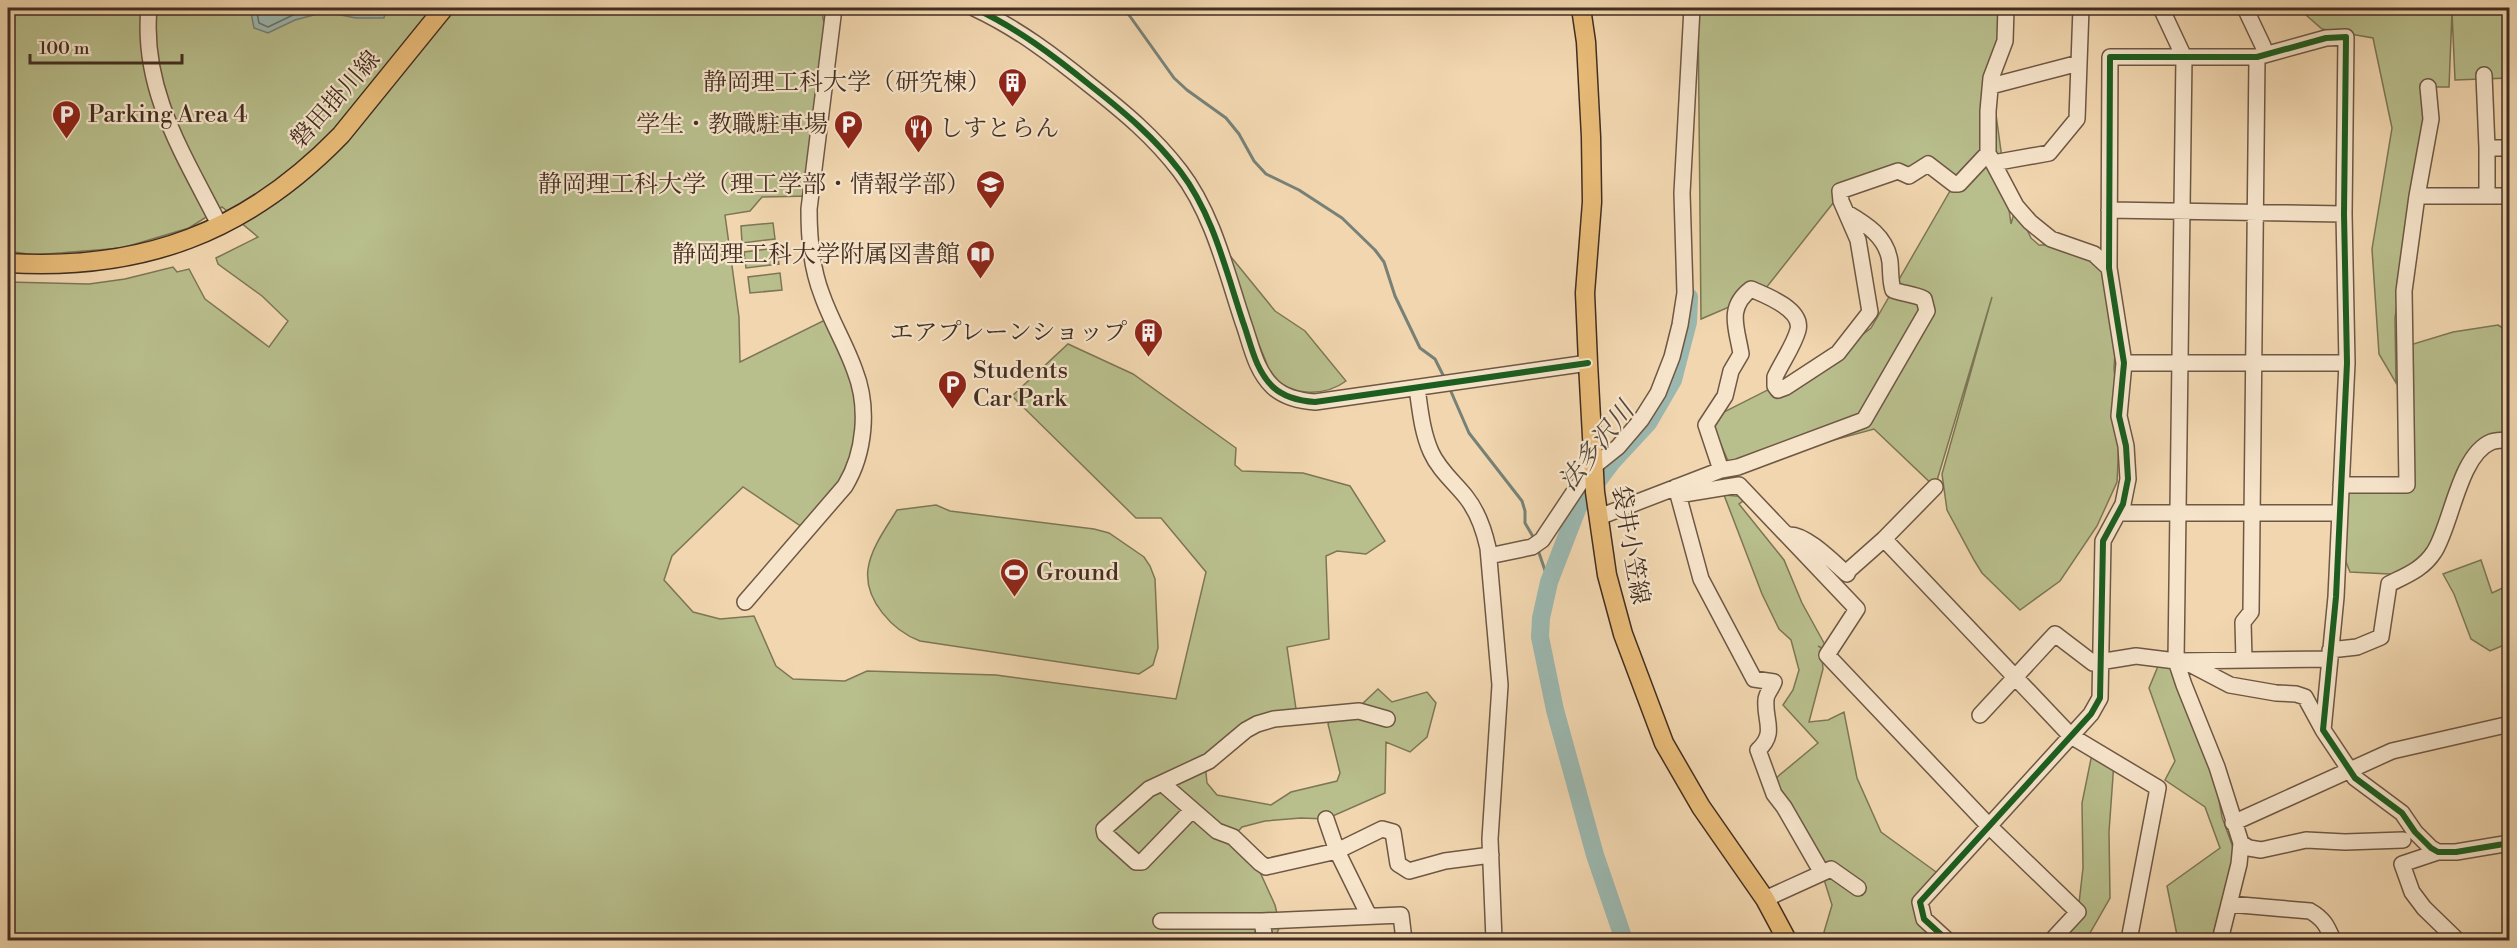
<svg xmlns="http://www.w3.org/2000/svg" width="2517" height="948" font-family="'Libre Bodoni','Noto Serif JP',serif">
  <rect width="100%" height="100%" fill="#f1d6af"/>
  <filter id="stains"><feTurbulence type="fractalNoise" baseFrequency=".00333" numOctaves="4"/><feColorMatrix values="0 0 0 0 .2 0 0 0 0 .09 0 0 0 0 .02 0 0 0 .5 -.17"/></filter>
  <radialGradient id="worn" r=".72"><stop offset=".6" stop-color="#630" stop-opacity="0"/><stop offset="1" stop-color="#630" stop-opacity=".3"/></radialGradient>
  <!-- green -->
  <path fill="#b8be8c" stroke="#7d7656" stroke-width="1.5" d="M8 8H825L822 12 829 51 811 196 762 197 750 211 725 215 739 317 740 362 831 317 861 391 857 460 808 531 743 487 672 556 664 580 693 612 720 619 754 616 776 666 793 679 845 681 867 671 996 675 1176 699 1206 572 1161 518H1136L1012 396 1068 344 1133 374 1236 448 1235 465 1242 471 1303 473 1350 486 1385 541 1366 554 1337 551 1326 556 1329 639 1287 647 1297 716 1257 724 1205 763 1207 783 1217 795 1271 805 1291 792 1337 781 1340 773 1328 724 1335 713 1361 705 1378 689 1392 702 1427 692 1436 703 1427 737 1410 752 1386 742 1385 793 1326 819 1301 818 1265 821 1242 827 1233 837 1171 780 1163 783 1259 870 1275 905 1280 926 1274 940H8V282L89 284 125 279 173 267 177 272 189 269 205 299 269 347 288 321 262 296 218 264 216 258 258 237 222 207 189 228 122 248 34 255 8 251Z
    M1698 8H2004L1991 78 2011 224 2016 206 2031 238 2039 245H2068L2094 254 2110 277 2117 318 2114 369 2120 422 2117 482 2097 526 2060 581 2020 610 1982 573 1974 560 1947 510 1942 474 1992 297 1935 487 1874 429 1731 468 1710 419 1833 357 1871 328 1954 184 1928 164 1845 188 1762 293 1701 319Z
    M2298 8H2509V78L2455 80 2452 12 2449 87H2428L2395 318 2396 383 2379 354 2372 249 2392 128 2373 38 2322 29Z
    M773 223 775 239 742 243 741 226Z
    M777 248 779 264 746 268 744 252Z
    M1227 252 1275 311 1305 331 1346 381C1326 396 1292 397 1274 377 1268 371 1266 360 1262 352 1248 319 1237 286 1227 252Z
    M780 273 782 290 750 293 748 277Z
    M2498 325 2509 332V440L2479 450 2435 550 2409 575 2350 572 2346 562 2341 493 2400 485 2410 345 2453 332Z
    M1724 495 1749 497 1739 504 1784 560 1802 603 1829 652 1818 646 1828 653 1822 657 1823 669 1809 722 1828 720 1844 712 1857 778 1881 832 1943 877 1920 902 1947 940H1830L1824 932 1832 905 1822 873 1770 783 1818 743 1783 705 1793 690 1799 670 1791 640 1779 629 1762 594Z
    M936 505 950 511 1094 529 1109 533 1144 557 1150 566 1155 579 1158 648 1153 665 1139 674 920 641C893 631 864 600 868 569 871 548 886 528 897 510Z
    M2481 560 2492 593 2509 585V643L2490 651 2471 639 2454 594 2443 574Z
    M2161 659 2184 685 2210 750 2222 817 2239 864 2238 904 2223 940H2173L2177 935 2167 886 2220 848 2205 807 2165 780 2175 761 2149 688Z
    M2093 749 2114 762 2109 832 2110 898 2086 940H2052L2078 912 2083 868 2082 803Z"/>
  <!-- water -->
  <path fill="#9bb8b0" stroke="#778177" stroke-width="1.5" d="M250 8H384L386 9 384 18H356L325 12 295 20 268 33 254 28Z"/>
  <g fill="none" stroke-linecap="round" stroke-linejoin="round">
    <!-- shore -->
    <path stroke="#6e7368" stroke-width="1.5" d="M256 8 259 23 268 27 293 15 318 8"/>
    <!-- stream -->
    <path stroke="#778177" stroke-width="3" d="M1124 8 1174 78 1187 90 1226 118 1239 134 1254 161 1266 174 1299 190 1342 218 1375 250 1384 262 1395 296 1420 348 1435 359 1445 379
      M1449 387 1469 433 1522 501 1525 511V523L1535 540
      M1538 550 1549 582"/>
    <!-- river -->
    <path stroke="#9bb8b0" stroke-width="18" d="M1624 940 1595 855 1555 710 1540 637 1541 618 1549 582 1578 507 1611 463 1648 423 1673 380 1688 322 1689 297"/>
    <defs>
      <path id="minor" d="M149 8C141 90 184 155 220 226
        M974 8C1017 28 1054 56 1091 86 1124 112 1154 137 1180 171 1213 214 1226 271 1243 322 1251 344 1255 370 1273 387 1285 398 1300 401 1315 402L1588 363
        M2006 8 2005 41 1991 78 1988 111V153L2016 206 2030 222 2051 239 2094 254 2109 268
        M2161 8 2184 57 2176 661 2184 685 2217 767 2241 843 2239 864 2220 940
        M2245 8 2263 46
        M2484 75 2487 148V196
        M1991 86 2079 63
        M2487 148H2510
        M1993 163 2049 153 2077 119 2081 8
        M2417 196H2510
        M2109 210 2344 214
        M2124 363H2347
        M1417 388C1420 409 1422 432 1431 452 1439 470 1454 482 1466 497 1478 512 1484 530 1488 548L1500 685 1490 839 1494 940
        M1721 470 1706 425 1725 396 1731 371 1741 354C1737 328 1726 308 1751 289 1765 295 1803 309 1798 330 1794 345 1782 362 1775 377V386L1778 390 1786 387 1838 353 1870 312 1858 240 1841 201 1840 191 1898 171 1909 176 1928 164 1954 184H1959L1988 153
        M2341 485H2407L2404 291 2417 196 2431 119 2428 87
        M1676 487 1701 579 1754 679 1774 682C1772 688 1766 694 1766 700 1764 720 1777 733 1758 750L1774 794 1784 807 1822 873
        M1678 495 1739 485 1857 609 1827 655 1989 826 2078 912 2052 940
        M2119 513H2340
        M1599 517 1721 470 1738 467 1864 420 1927 311 1924 299C1914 294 1904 294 1893 290 1890 280 1891 272 1890 262 1887 237 1866 224 1847 213
        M1790 535C1807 535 1834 563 1847 574L1849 570 1884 539 1935 487
        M1884 539 2071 736 2158 788 2129 940
        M1489 556 1532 547 1542 540 1588 471 1618 447 1641 420 1658 393 1672 357 1680 325 1685 293 1682 193 1692 8
        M745 602 845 486C865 453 869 407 855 371 846 345 831 321 822 295 811 267 809 238 809 209L834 8
        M2330 650 2357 647 2381 637 2389 584C2407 575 2423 569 2434 552 2451 527 2459 455 2491 442 2496 440 2504 440 2510 440
        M2244 660 2243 622 2251 612 2257 57
        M2188 663 2230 685 2276 693 2296 694 2305 697 2323 730
        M1980 715 2055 634 2093 663 2136 656 2176 661 2329 659
        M1163 784 1217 831 1233 837 1260 863 1266 867 1337 851 1382 829 1393 832 1398 864 1409 871 1445 861 1491 855
        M1192 810 1142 862H1136L1105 834 1104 829 1149 789 1209 761 1246 730 1257 724 1274 719 1359 711 1387 719
        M1326 819 1337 851 1369 916
        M2233 823 2392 751 2510 724
        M2241 843 2249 848 2261 850 2306 840 2345 842 2403 840
        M2438 852 2402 864 2412 892 2424 908 2457 940
        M1765 899 1831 869 1858 888
        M2229 904 2310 911C2324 919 2327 926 2333 940
        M1161 921H1262L1401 915 1404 940
        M1262 921 1265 940
        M1947 940 1924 919 1920 902 2091 714 2100 698 2103 541 2123 504 2128 479 2126 446 2119 416 2124 363 2109 268 2110 57H2257L2326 38 2346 37 2344 214 2347 363 2336 597 2323 730 2355 778 2402 813 2415 832 2431 848 2438 852H2456L2510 843"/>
      <path id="major" d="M1581 8 1586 42 1591 137 1592 202 1585 293 1588 363 1595 492 1607 575 1623 634 1664 743 1701 807 1765 899 1787 940
        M8 263C142 271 246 233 341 135L444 8"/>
    </defs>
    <!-- minor casing -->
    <use href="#minor" stroke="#6e5844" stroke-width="18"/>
    <!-- major casing -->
    <use href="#major" stroke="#422e21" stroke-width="21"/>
    <!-- minor -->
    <use href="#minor" stroke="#f6e4cb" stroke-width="15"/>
    <!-- major -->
    <use href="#major" stroke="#e8bb78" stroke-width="18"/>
    <defs>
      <path id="cycleway" d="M974 8C1017 28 1054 56 1091 86 1124 112 1154 137 1180 171 1213 214 1226 271 1243 322 1251 344 1255 370 1273 387 1285 398 1300 401 1315 402L1588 363
        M1947 940 1924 919 1920 902 2091 714 2100 698 2103 541 2123 504 2128 479 2126 446 2119 416 2124 363 2109 268 2110 57H2257L2326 38 2346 37 2344 214 2347 363 2336 597 2323 730 2355 778 2402 813 2415 832 2431 848 2438 852H2456L2510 843"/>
    </defs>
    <!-- cycleway casing -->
    <use href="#cycleway" stroke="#f6e4cb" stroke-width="10"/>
    <!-- cycleway -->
    <use href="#cycleway" stroke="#1b5e20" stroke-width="6"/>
  </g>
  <!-- icons -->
  <defs>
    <symbol id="building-pin" viewBox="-11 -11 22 30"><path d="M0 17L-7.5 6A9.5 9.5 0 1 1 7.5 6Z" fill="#8f2418" stroke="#f6e4cb"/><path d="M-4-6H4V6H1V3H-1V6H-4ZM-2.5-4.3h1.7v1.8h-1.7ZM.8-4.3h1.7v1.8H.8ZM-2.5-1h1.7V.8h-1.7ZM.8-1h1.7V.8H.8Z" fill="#fff"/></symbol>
    <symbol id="parking-pin" viewBox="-11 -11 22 30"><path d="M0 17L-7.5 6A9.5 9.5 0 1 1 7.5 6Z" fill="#8f2418" stroke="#f6e4cb"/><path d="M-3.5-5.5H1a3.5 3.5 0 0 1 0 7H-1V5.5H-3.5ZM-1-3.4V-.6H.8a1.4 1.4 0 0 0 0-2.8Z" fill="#fff"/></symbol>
    <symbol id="restaurant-pin" viewBox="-11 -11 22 30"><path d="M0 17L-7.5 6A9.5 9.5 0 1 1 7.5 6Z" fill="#8f2418" stroke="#f6e4cb"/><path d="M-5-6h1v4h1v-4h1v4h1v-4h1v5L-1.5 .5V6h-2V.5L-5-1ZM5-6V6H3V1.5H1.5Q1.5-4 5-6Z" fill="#fff"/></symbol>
    <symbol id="university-pin" viewBox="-11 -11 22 30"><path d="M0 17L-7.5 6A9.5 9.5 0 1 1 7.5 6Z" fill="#8f2418" stroke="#f6e4cb"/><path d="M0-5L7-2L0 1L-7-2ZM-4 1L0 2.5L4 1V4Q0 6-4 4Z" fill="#fff"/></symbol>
    <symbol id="library-pin" viewBox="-11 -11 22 30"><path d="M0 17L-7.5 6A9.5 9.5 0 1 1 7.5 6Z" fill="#8f2418" stroke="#f6e4cb"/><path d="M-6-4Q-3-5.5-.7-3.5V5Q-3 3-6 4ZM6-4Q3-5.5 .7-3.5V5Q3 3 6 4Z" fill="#fff"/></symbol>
    <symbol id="stadium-pin" viewBox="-11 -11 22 30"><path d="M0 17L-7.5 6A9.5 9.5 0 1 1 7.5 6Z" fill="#8f2418" stroke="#f6e4cb"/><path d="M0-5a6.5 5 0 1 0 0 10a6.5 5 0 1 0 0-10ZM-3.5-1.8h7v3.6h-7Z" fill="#fff"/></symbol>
  </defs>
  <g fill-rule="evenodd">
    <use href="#building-pin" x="996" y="66" width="33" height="45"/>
    <use href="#parking-pin" x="50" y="98" width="33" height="45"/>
    <use href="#parking-pin" x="832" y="108" width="33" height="45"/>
    <use href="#restaurant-pin" x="902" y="112" width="33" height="45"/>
    <use href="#university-pin" x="974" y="168" width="33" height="45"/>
    <use href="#library-pin" x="964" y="238" width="33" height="45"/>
    <use href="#building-pin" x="1132" y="316" width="33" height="45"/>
    <use href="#parking-pin" x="936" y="368" width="33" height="45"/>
    <use href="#stadium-pin" x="998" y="556" width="33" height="45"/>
  </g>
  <g text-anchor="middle" stroke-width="4.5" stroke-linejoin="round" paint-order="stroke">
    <!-- poi labels -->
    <g font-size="24" fill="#422e21" stroke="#f6e4cb" text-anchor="end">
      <text x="991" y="90">静岡理工科大学（研究棟）</text>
      <text x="88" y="122" text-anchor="start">Parking Area 4</text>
      <text x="828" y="132">学生・教職駐車場</text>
      <text x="939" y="136" text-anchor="start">しすとらん</text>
      <text x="970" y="192">静岡理工科大学（理工学部・情報学部）</text>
      <text x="960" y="262">静岡理工科大学附属図書館</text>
      <text x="1127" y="340">エアプレーンショップ</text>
      <text x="973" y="378" text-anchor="start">Students<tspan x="973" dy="28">Car Park</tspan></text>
      <text x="1036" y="580" text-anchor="start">Ground</text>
    </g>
    <!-- street labels -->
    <g font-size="24" fill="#422e21" stroke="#f6e4cb">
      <text transform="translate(335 99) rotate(-48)" y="8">磐田掛川線</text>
      <text transform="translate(1631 545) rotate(80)" y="8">袋井小笠線</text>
    </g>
    <!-- water labels -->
    <g font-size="26" font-style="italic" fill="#544a3e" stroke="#f6e4cb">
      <text transform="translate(1596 446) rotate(-52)" y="9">法多沢川</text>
    </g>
  </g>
  <!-- margin -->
  <rect width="2517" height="948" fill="none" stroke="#f1d6af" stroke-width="30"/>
  <rect x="9" y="9" width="2499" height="930" fill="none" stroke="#422e21" stroke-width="3"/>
  <rect x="15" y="15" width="2487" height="918" fill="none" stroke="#422e21" stroke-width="1.5"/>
  <!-- scale -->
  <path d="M30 54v9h152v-9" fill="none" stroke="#422e21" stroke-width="3"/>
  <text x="39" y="54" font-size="18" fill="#422e21" stroke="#f6e4cb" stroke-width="4.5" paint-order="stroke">100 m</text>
  <rect width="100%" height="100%" filter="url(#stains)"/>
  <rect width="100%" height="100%" fill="url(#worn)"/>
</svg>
